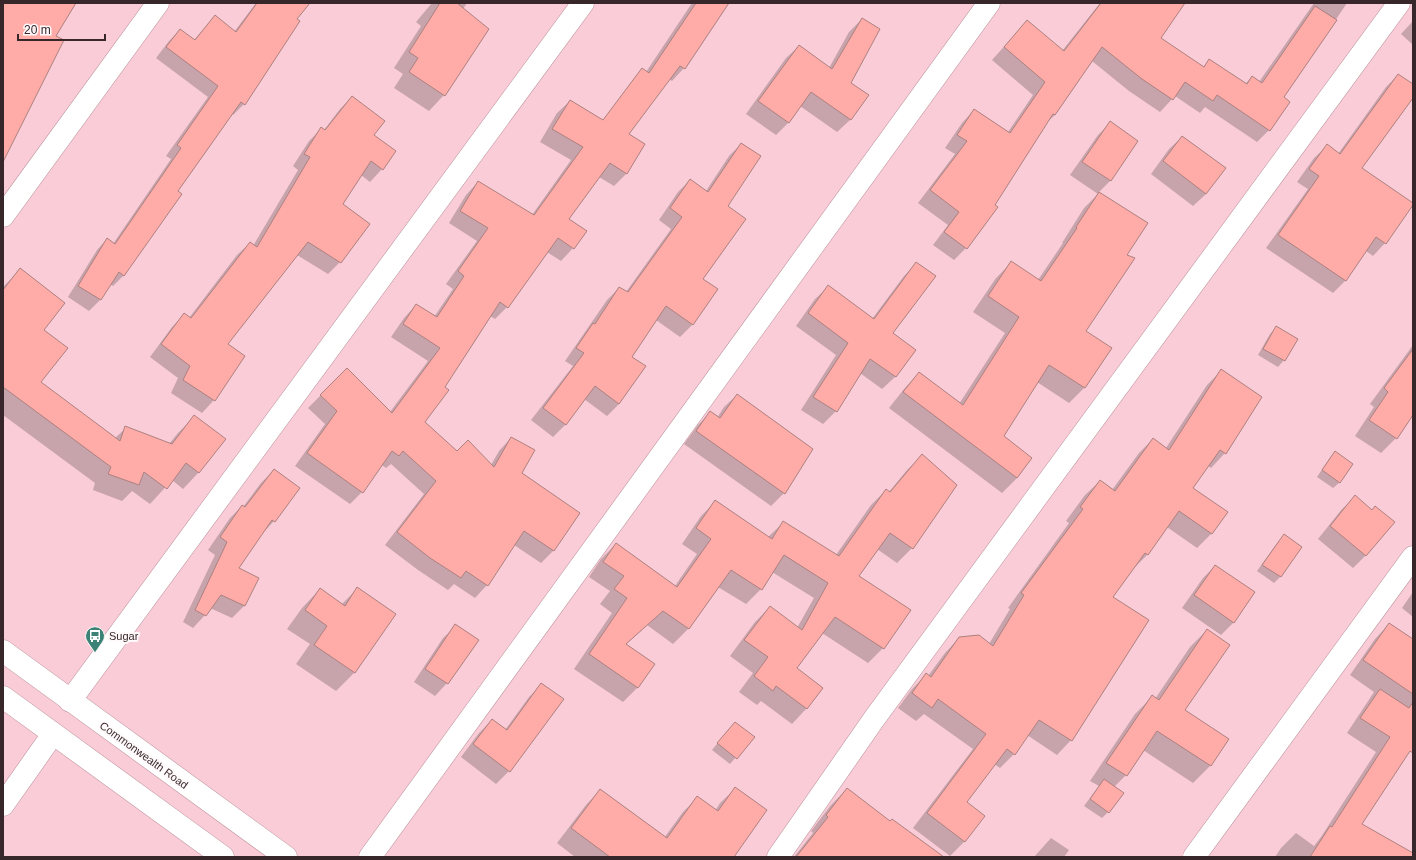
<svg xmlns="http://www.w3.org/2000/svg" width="1416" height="860" font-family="Helvetica,sans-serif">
  <rect width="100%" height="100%" fill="#f9ccd7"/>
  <!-- shadow -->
  <path fill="#0003" d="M256 3H309L295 19 244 104 233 115 232 114 177 191 124 275 113 286 110 284 100 300 89 311 68 297 97 250 107 239 113 244 171 159 166 156 208 97 156 58 169 41 180 30 194 40 215 16 234 32Z
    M432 3H467L463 9 444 95 429 111 394 88 403 74 394 68 421 26 416 22Z
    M692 3H728L684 68 672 81 669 79 616 117Z
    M1100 3H1184L1160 38 1202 68 1210 60 1245 84 1252 77 1259 82 1314 3H1347L1283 98 1269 130 1257 142 1205 107 1200 113 1175 96 1160 112 1129 91 1092 61 1055 115 1045 124 966 248 954 260 933 245 948 225 918 203 955 154 945 148 962 123 974 110 1008 132 1033 95 992 60 1027 21 1062 51Z
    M862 19 849 83 867 95 850 120 837 132 800 106 788 123 776 135 746 114 786 58 799 46 829 68 849 32Z
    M1413 21V45L1401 34Z
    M1398 75 1413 85V96L1360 169 1385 243 1373 256 1366 251 1345 281 1333 293 1266 248 1308 189 1297 182 1314 158 1327 146 1338 154 1386 87Z
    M352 97 373 135 395 152 382 169 370 182 361 175 341 205 340 262 328 274 297 255 227 344 214 400 202 413 171 393 178 378 150 357 172 327 184 315 189 318 237 255 250 243 253 246 298 170 293 166 309 141 321 129 324 130 340 109Z
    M570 101 627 173 614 186 599 177 568 219 585 231 573 248 561 261 547 252 507 307 495 319 490 316 443 387 424 422 457 452 491 465 499 451 511 438 521 473 579 513 553 551 541 563 514 545 487 585 475 598 454 584 448 590 418 570 385 545 424 494 391 464 386 468 382 465 362 492 350 504 295 466 325 424 308 408 347 369 390 412 428 361 391 337 404 318 416 305 434 317 453 289 446 284 477 241 449 223 466 195 478 182 532 215 571 160 540 142 557 113Z
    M1110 123 1137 141 1110 181 1098 193 1146 223 1126 255 1085 331 1111 349 1084 388 1069 403 1037 382 1002 437 1017 478 1002 493 889 408 904 389 919 373 959 404 1005 333 973 312 996 278 1011 263 1038 280 1063 243H1062L1084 208 1098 194 1070 175 1098 135Z
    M1182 137 1206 194 1193 206 1151 174 1169 149Z
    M741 144 727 206 702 279 716 289 692 325 680 337 656 320 630 357 619 404 607 416 584 399 565 425 553 437 531 420 573 366 565 361 607 300 619 288 626 292 671 229 659 220 678 192 690 180 706 191 729 156Z
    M916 264 892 333 914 350 895 377 882 389 860 373 836 411 823 424 801 410 836 355 796 326 815 299 828 287 872 319 904 276Z
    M20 270 42 330 40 383 115 438 126 428 169 444 178 433 194 417 199 472 183 489 172 480 150 504 132 491 122 501 93 490 95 483 3 415V287Z
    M1277 327 1284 360 1278 367 1258 355 1270 334Z
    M1413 345V407L1396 438 1381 453 1355 436 1374 407 1370 404Z
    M1221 371 1225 453 1211 468 1208 466 1192 488 1226 513 1211 534 1197 548 1167 527 1147 555 1133 569 1112 597 1071 740 1057 755 1027 735 1014 754 1000 768 994 764 965 802V841L950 856 913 828 973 749 924 714 916 721 898 708 912 689 926 675 928 676 945 653 959 638 989 644 1010 609 1008 608 1069 523 1066 521 1085 495 1100 481 1112 490 1139 453 1153 439 1166 448 1207 385Z
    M737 395 812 449 784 493 771 506 684 444 698 425 710 413 717 418 724 407Z
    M1335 452 1340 482 1333 488 1317 477 1329 459Z
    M922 456 912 548 897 563 877 549 858 576 883 648 868 663 822 633 795 668 822 688 806 709 792 724 761 701 757 705 739 692 753 673 730 656 755 622 770 607 797 628 814 598 772 572 761 589 746 604 718 587 688 629 673 644 647 625 625 645 638 687 623 702 574 669 612 613 600 604 610 591 589 577 601 559 616 544 675 586 697 554 682 544 701 516 716 501 768 537 784 522 836 555 871 505 886 490 889 492 907 470Z
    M274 470V521L262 534 237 569 258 578 244 606 232 618 210 608 205 615 193 628 183 622 215 555 208 550 230 518 242 506 243 507 261 483Z
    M1355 497 1372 511 1394 522 1365 556 1353 568 1318 539 1342 509Z
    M1284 536 1301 547 1280 577 1274 583 1257 571 1278 542Z
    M1215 566 1234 622 1221 635 1182 608 1203 578Z
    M358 588 395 614 354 673 336 691 296 664 310 644 287 629 302 608 320 589 341 605Z
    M1413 592V617L1402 608Z
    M1389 624 1413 641V745L1361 824 1388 857H1275L1281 848 1296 833 1314 846 1321 837 1376 752 1347 733 1374 692 1350 675 1375 639Z
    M456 626 447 683 435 696 414 682 443 638Z
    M1207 630 1183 710 1228 740 1210 766 1193 783 1143 750 1126 775 1114 787 1108 812 1102 818 1084 806 1099 786 1090 781 1135 714 1152 697 1155 699 1190 647Z
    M542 684 509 771 496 784 461 757 479 733 492 720 505 730 529 697Z
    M729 729 753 737 730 764 712 750Z
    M735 789 732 857H575L557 843 586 805 600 790 664 838 683 812 697 798 715 811 720 803Z
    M847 789 919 857H794L813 833 811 831 831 805Z
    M1051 838 1069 850 1064 857H1034Z"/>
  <!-- building -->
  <path fill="#ffaba8" stroke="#ac817f" d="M3 3H76L56 36 64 40 3 162Z
    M257 3H310L297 19 300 21 245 105 241 102 178 191 182 194 124 276 119 272 101 300 78 286 107 238 115 244 181 148 177 145 218 86 166 47 180 29 195 40 215 15 236 32Z
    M440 3H457L489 29 445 96 409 72 418 58 409 52Z
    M696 3H729L685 69 680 66 629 134 645 144 627 174 610 163 569 219 587 231 574 249 558 238 508 308 500 302 445 387 449 390 425 422 457 451 468 440 494 467 511 437 535 450 522 473 580 513 554 551 524 531 488 586 466 571 461 578 430 558 397 532 436 481 403 451 399 456 392 451 363 493 307 453 337 411 320 395 347 368 392 413 440 348 403 324 416 304 437 317 464 276 458 271 488 228 460 211 478 181 534 215 583 147 552 129 570 100 603 120 642 68 649 73Z
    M1101 3H1185L1161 38 1204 67 1209 59 1247 84 1252 76 1262 83 1315 6 1337 20 1284 97 1290 102 1270 131 1217 95 1213 101 1185 82 1173 100 1142 79 1102 47 1055 115 1053 114 995 205 998 207 967 249 944 232 959 212 930 190 967 141 957 135 974 109 1010 133 1045 82 1004 47 1027 20 1064 51Z
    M862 18 880 29 851 83 869 95 851 120 811 92 789 123 758 101 799 45 832 69Z
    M1398 74 1413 84V98L1362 168 1413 203V205L1386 244 1376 237 1346 281 1278 235 1319 176 1309 169 1327 144 1340 154Z
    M352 96 385 121 374 135 396 151 383 170 371 161 343 204 370 224 341 263 308 242 228 344 245 356 215 401 183 380 190 366 161 344 184 313 191 318 250 242 257 247 310 157 304 154 321 127 325 130Z
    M1110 121 1138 141 1111 181 1082 162Z
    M1182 136 1226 168 1206 194 1163 161Z
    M741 143 761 156 728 206 746 219 703 279 718 289 693 325 666 306 632 357 646 366 619 404 595 386 566 425 543 408 584 353 576 348 593 323 595 324 619 287 628 292 682 217 670 208 690 179 708 192Z
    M1099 192 1148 223 1127 255 1135 258 1086 331 1112 348 1085 388 1049 365 1004 436 1032 458 1017 478 903 392 919 372 963 405 1019 317 988 296 1011 261 1041 281 1077 228 1076 227Z
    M916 262 936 276 893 333 916 350 896 377 870 359 837 412 813 397 848 343 808 313 828 285 874 319Z
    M20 268 65 303 44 330 68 348 41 382 120 441 125 426 172 444 194 415 226 439 199 473 186 463 167 489 144 472 139 485 108 474 111 467 3 387V290Z
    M1276 326 1298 339 1285 361 1263 349Z
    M1413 349V415L1397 439 1369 420 1388 392 1384 388Z
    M1221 369 1262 397 1226 454 1220 450 1193 488 1228 512 1212 534 1179 511 1148 555 1145 553 1113 597 1149 620 1072 741 1039 720 1015 755 1007 749 967 802 985 816 965 842 927 813 986 734 938 699 932 708 912 693 926 673 931 677 959 637 979 635 993 646 1024 595 1021 593 1083 509 1080 507 1100 480 1115 491 1153 438 1169 450Z
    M737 394 813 449 785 494 696 431 710 411 720 418Z
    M1335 451 1353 464 1340 483 1322 470Z
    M922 454 957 485 913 549 890 533 859 576 911 610 884 649 835 617 797 668 823 688 807 709 776 686 773 691 754 676 768 657 744 640 770 606 802 630 828 583 784 555 762 590 731 570 689 629 663 611 626 644 655 664 638 688 589 654 627 598 614 589 624 576 603 562 616 543 677 587 711 539 696 528 715 500 772 539 783 521 839 556 886 489 890 492Z
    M274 469 300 488 275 522 272 520 239 568 259 578 245 606 221 595 206 616 195 610 227 542 220 537 242 505 245 507Z
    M1355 495 1372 510 1375 506 1395 522 1366 556 1330 526Z
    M1284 534 1302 547 1281 577 1262 565Z
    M1215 565 1255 592 1234 623 1194 595Z
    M357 587 396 614 355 673 314 645 327 626 305 610 320 588 345 606Z
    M1389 623 1413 639V694L1363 660Z
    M455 624 479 640 448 684 425 669Z
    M1207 629 1230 645 1185 710 1229 739 1211 766 1157 731 1127 776 1106 763 1152 695 1159 700Z
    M541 683 564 699 510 772 473 744 492 719 507 730Z
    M1380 689 1409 708 1413 702V753L1410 751 1362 824 1413 853V857H1310L1330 826 1332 827 1390 737 1360 718Z
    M735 722 755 737 737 759 717 743Z
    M1104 779 1124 793 1109 813 1090 799Z
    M735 787 767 810 734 857H610L571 828 600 789 667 838 697 796 718 811Z
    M847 788 890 821 892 819 944 857H796L828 817 826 815Z"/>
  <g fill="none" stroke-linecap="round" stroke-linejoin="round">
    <defs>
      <path id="minor" d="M3 216 158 3
        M70 701 583 3
        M3 805 53 734
        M370 857 989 3
        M778 857 874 719 1399 3
        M1194 857 1413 557"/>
      <path id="secondary" d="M3 651 286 857
        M3 697 223 857"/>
    </defs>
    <!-- minor casing -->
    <use href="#minor" stroke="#ba909a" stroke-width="23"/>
    <!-- secondary casing -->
    <use href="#secondary" stroke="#ba909a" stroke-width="23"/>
    <!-- minor -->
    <use href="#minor" stroke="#fff" stroke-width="22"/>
    <!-- secondary -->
    <use href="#secondary" stroke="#fff" stroke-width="22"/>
  </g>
  <!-- icons -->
  <defs>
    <symbol id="bus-pin" viewBox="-11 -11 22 30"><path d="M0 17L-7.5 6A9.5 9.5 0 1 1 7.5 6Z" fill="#3d8277" stroke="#fef9fa"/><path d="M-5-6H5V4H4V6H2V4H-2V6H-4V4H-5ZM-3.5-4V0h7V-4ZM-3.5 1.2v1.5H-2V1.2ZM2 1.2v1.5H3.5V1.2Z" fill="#fff"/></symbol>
  </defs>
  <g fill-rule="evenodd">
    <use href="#bus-pin" x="84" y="625" width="22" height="30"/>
  </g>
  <g text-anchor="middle" stroke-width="4" stroke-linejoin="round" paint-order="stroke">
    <!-- poi labels -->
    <g font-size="11" fill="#37262a" stroke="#fef9fa" text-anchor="start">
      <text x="109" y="640">Sugar</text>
    </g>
    <!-- street labels -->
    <g font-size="11" fill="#37262a" stroke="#fef9fa">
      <text transform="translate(144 755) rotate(36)" y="4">Commonwealth Road</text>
    </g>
  </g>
  <!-- border -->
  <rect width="1416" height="860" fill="none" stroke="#37262a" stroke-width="8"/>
  <!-- scale -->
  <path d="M18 34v6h87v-6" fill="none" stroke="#37262a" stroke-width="2"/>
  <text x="24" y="34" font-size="12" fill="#37262a" stroke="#fef9fa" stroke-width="3" paint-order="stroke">20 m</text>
</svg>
